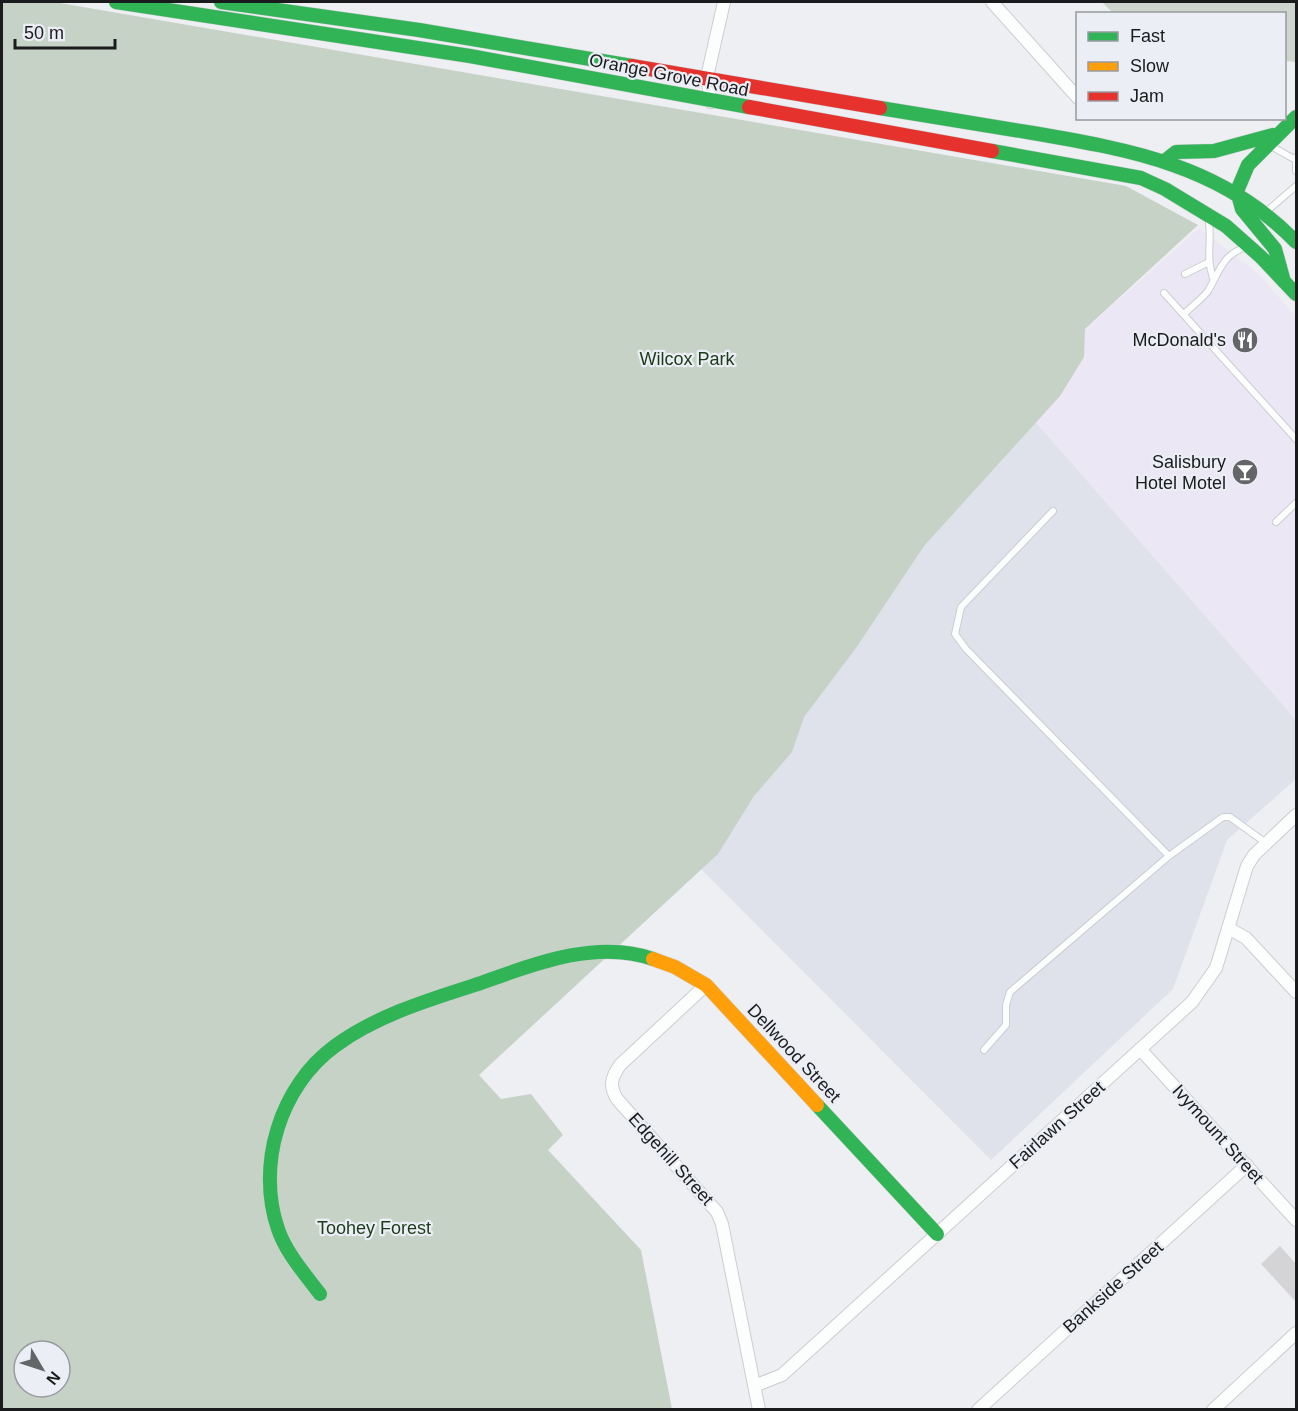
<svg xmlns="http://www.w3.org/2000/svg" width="1298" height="1411" font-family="Arial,sans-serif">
  <rect width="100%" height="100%" fill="#eeeff3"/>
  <!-- commercial -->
  <path fill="#ebe7f4" d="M1199 228 1260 275 1296 317V720L1012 395Z"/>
  <!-- built -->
  <path fill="#dfe2ea" d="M1012 395 1296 720V779L1227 840 1173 989 991 1160 702 870 605 767Z"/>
  <!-- green -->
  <path fill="#cdd6ce" d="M1102 2H1296V62L1285 61 1284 14 1113 13Z"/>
  <!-- forest -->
  <path fill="#c6d2c6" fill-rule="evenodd" d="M2 2H54L1126 186 1198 225 1085 329 1084 357 1060 396 924 546 856 648 804 717 792 752 754 796 718 854 479 1075 501 1099 531 1094 563 1135 548 1150 641 1250 672 1409 2 1410ZM24 1351H60V1387H24Z"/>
  <!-- building -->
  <path fill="#d4d4d7" d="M1280 1246 1296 1264V1302L1261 1264Z"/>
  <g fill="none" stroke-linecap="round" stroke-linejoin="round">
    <defs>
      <path id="lane" d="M1271 146 1294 159
        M1296 157V171
        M1267 211 1296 186
        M1208 217C1213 239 1205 256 1213 278
        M1185 274 1207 263
        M1164 293 1296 439
        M1184 314C1191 307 1202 299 1208 291 1219 272 1223 254 1246 247
        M1053 511 961 607 955 634 966 649 1169 856 1223 817H1230L1266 843
        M1276 522 1296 503
        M984 1050 1006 1025V1005L1010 992 1169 856"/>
      <path id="street" d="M992 2 1078 98
        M711 102 707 77 724 2
        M1228 928 1246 938 1296 992
        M706 985 620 1065C611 1078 609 1086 617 1099L717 1212 722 1224 759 1410
        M1140 1049 1296 1220
        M754 1386 782 1375 1192 1002 1216 968 1247 866 1254 855 1296 815
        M978 1410 1247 1165
        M1213 1410 1296 1333"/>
      <path id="fast" d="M116 2 470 56 749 107
        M221 2 419 30 632 66
        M880 108C931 116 982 125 1033 133 1132 150 1223 166 1296 242
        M992 151 1141 178 1165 189 1226 226 1261 257 1296 294
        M1166 160 1176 152 1214 151 1273 135
        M1283 278 1275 249 1242 209 1237 191 1248 165 1296 117
        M817 1105 937 1234
        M320 1294C305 1274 286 1253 278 1229 256 1165 280 1086 335 1046 377 1015 431 999 481 983 534 964 597 939 653 959"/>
      <path id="slow" d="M653 959 675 967 706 985 817 1105"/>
      <path id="jam" d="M632 66 880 108
        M749 107 992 151"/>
    </defs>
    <!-- lane casing -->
    <use href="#lane" stroke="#cccdcf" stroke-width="8"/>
    <!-- street casing -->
    <use href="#street" stroke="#cccdcf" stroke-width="14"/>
    <!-- fast casing -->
    <use href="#fast" stroke="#cccdcf" stroke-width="15"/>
    <!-- slow casing -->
    <use href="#slow" stroke="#cccdcf" stroke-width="15"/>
    <!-- jam casing -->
    <use href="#jam" stroke="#cccdcf" stroke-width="15"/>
    <!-- lane -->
    <use href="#lane" stroke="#fcfdfd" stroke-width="6"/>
    <!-- street -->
    <use href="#street" stroke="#fcfdfd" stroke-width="12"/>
    <!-- fast -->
    <use href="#fast" stroke="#30b455" stroke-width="14"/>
    <!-- slow -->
    <use href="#slow" stroke="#ff9f0a" stroke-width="14"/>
    <!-- jam -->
    <use href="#jam" stroke="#e5322d" stroke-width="14"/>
  </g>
  <!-- icons -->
  <defs>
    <symbol id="restaurant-disc" viewBox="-11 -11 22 22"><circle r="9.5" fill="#646568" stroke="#eceef5"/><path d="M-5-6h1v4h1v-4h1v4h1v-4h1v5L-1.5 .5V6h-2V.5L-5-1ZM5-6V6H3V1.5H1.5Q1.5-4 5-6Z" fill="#fff"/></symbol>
    <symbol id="bar-disc" viewBox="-11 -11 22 22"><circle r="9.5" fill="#646568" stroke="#eceef5"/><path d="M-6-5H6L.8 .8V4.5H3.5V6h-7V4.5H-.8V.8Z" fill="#fff"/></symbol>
  </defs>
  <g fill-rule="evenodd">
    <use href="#restaurant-disc" x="1230" y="325" width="30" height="30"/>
    <use href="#bar-disc" x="1230" y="457" width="30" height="30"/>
  </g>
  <g text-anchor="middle" stroke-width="4.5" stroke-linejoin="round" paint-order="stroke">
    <!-- street labels -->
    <g font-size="18" fill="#1a1b1d" stroke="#eceef5">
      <text transform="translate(669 75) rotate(11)" y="6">Orange Grove Road</text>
      <text transform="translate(794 1053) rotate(47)" y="6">Dellwood Street</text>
      <text transform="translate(1057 1125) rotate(-42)" y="6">Fairlawn Street</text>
      <text transform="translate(1218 1134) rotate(48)" y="6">Ivymount Street</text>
      <text transform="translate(671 1159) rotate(48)" y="6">Edgehill Street</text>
      <text transform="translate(1113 1287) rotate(-42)" y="6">Bankside Street</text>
    </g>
    <!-- poi labels -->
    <g font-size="18" fill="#1a1b1d" stroke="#eceef5" text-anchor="end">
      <text x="1226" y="346">McDonald's</text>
      <text x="1226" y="468">Salisbury<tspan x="1226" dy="21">Hotel Motel</tspan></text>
    </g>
    <!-- park labels -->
    <g font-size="18" fill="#1b3b18" stroke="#eceef5">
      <text x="687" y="365">Wilcox Park</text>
      <text x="374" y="1234">Toohey Forest</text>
    </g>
  </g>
  <!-- border -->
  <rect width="1298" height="1411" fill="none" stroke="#1a1b1d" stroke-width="6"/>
  <!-- legend -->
  <rect x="1076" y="12" width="210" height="108" fill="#eceef5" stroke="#989a9f" stroke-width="1.5"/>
  <rect x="1088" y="32" width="30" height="9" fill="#30b455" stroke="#989a9f" stroke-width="1.5"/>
  <text x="1130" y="42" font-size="18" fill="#1a1b1d">Fast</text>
  <rect x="1088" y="62" width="30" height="9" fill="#ff9f0a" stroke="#989a9f" stroke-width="1.5"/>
  <text x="1130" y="72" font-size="18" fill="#1a1b1d">Slow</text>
  <rect x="1088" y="92" width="30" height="9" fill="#e5322d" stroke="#989a9f" stroke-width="1.5"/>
  <text x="1130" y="102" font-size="18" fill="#1a1b1d">Jam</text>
  <!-- north arrow -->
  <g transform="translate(42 1369) rotate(129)"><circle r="28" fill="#eceef5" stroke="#989a9f" stroke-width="1.5"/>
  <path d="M0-4.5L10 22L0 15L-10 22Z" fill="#646568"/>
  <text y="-9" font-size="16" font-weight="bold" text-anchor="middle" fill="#1a1b1d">N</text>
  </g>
  <!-- scale -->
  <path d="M15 39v9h100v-9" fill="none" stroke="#1a1b1d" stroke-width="3"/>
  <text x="24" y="39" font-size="18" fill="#1a1b1d" stroke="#eceef5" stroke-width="4.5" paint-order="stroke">50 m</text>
</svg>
